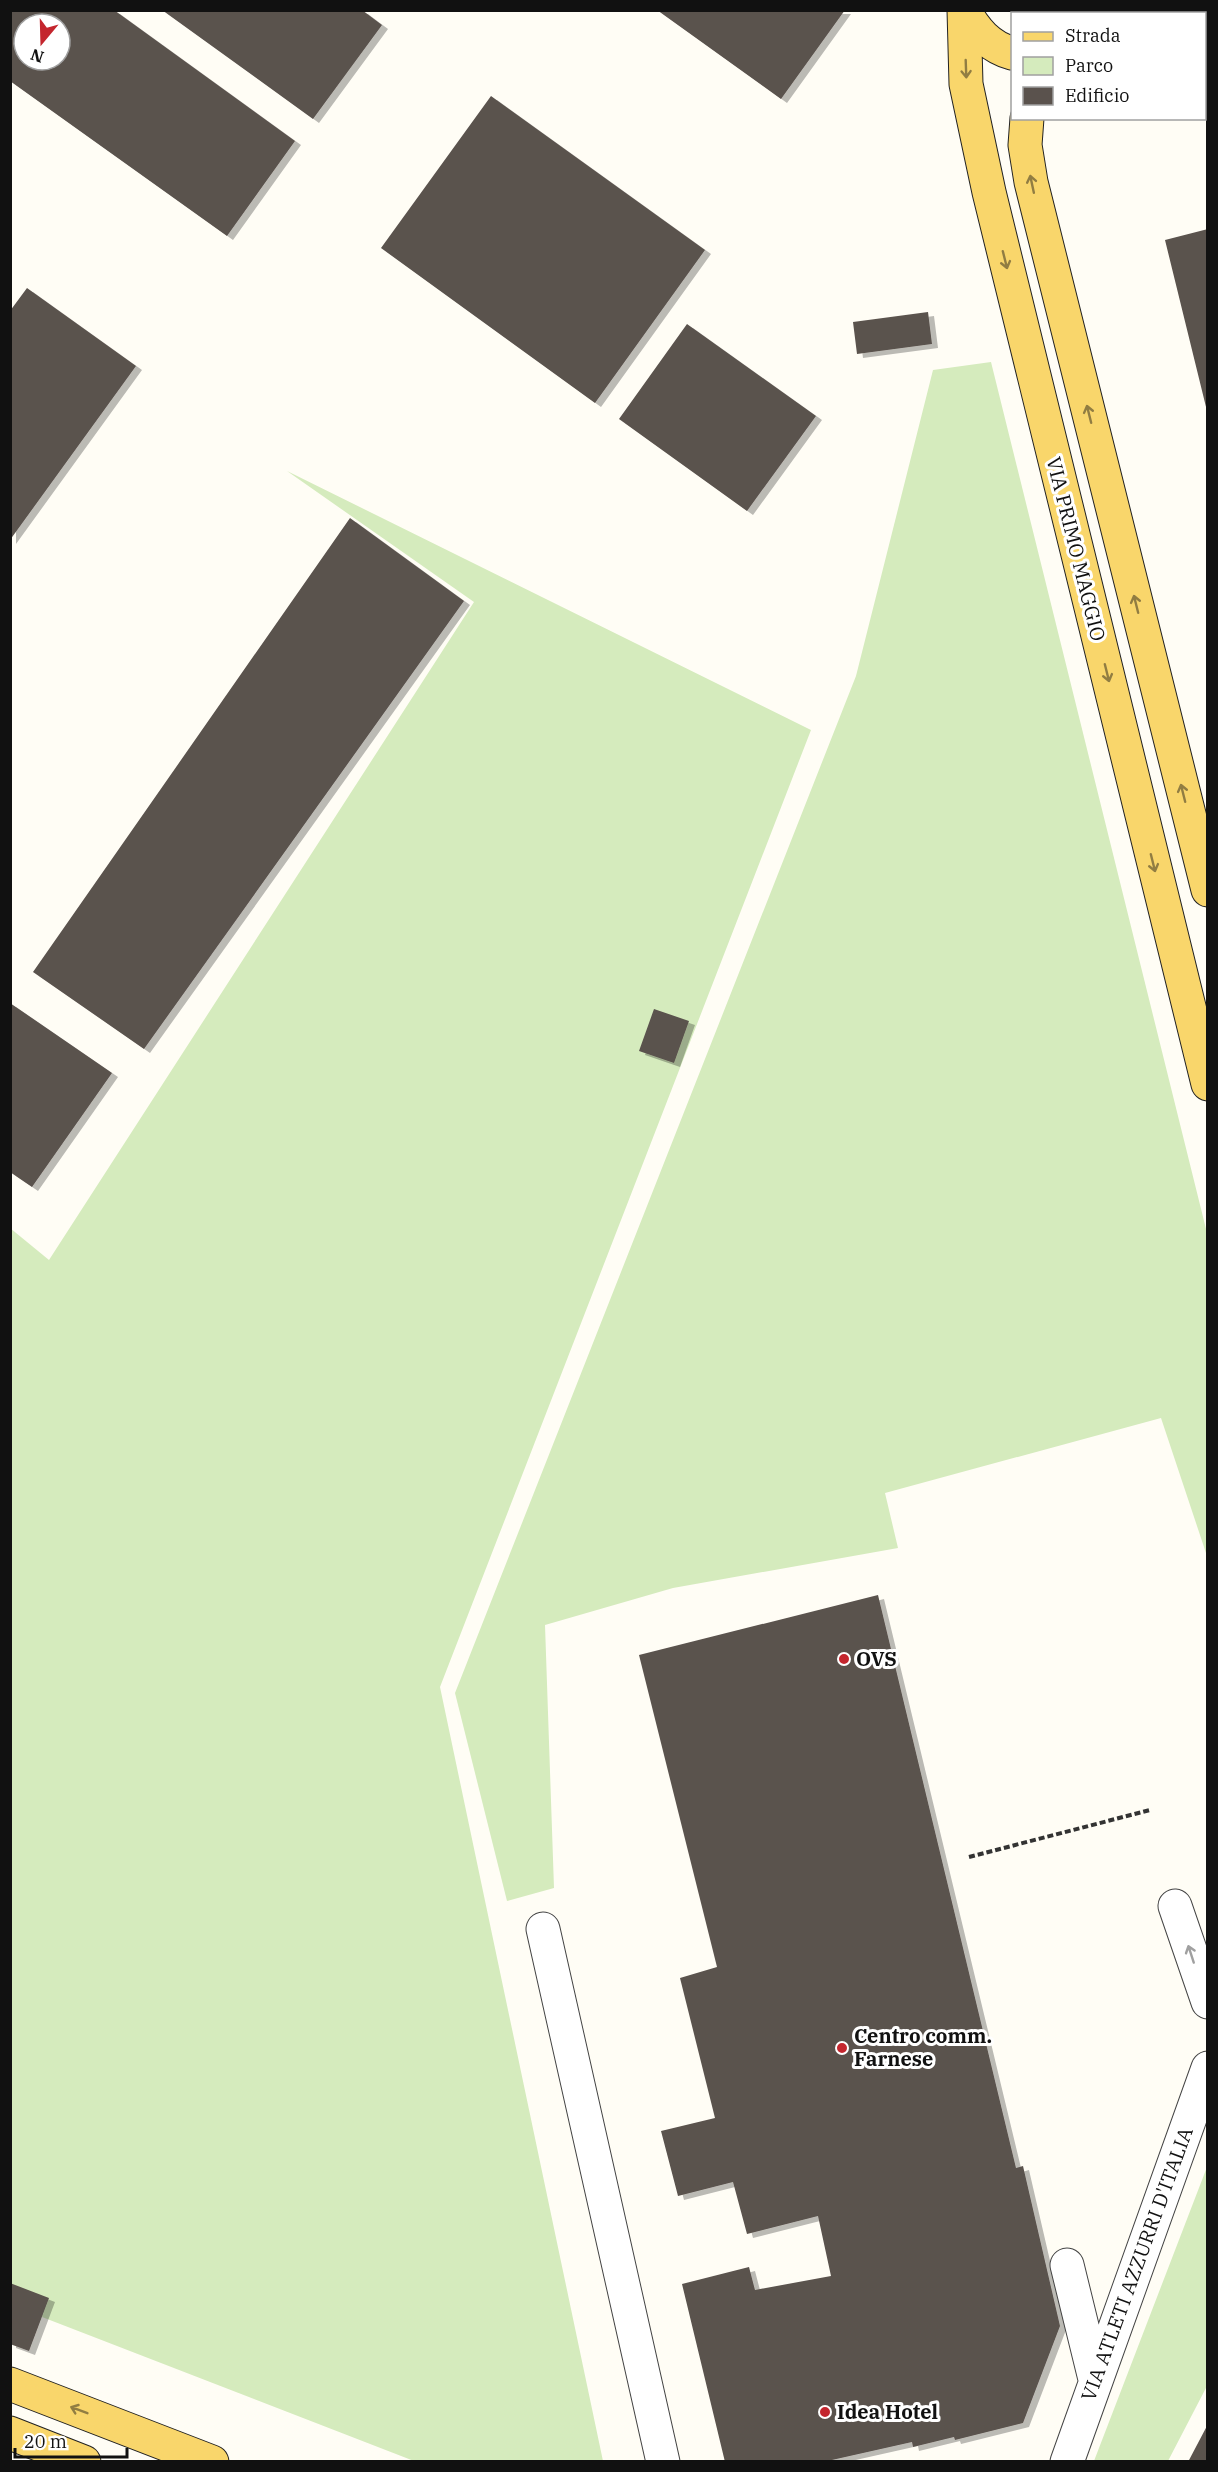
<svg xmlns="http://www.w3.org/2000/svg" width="1218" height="2472" font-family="'IBM Plex Serif',serif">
  <defs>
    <filter id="shadow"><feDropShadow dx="6" dy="4" stdDeviation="0" flood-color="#0004"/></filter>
  </defs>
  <rect width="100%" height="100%" fill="#fffdf5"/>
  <!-- green -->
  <path fill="#d5ebbd" d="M991 362 1207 1233V1556L1161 1418 885 1493 898 1548 673 1588 545 1625 554 1888 507 1901 455 1693 856 676 933 370Z
    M287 471 811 730 440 1687 603 2461H414L11 2305 10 1228 49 1260 474 602Z
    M1207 2167V2386L1168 2461H1094Z"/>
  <!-- building -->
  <path fill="#5a524d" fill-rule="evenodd" filter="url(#shadow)" d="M10 10H114L295 141 227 236 10 81ZM24 24H60V60H24Z
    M162 10H362L382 25 313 119Z
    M657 10H845L781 99Z
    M491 96 705 250 595 403 381 248Z
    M1208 229V411H1207L1165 240Z
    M27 288 136 366 10 540V311Z
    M928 312 932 344 857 354 853 322Z
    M687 324 816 416 747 511 619 419Z
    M350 518 464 601 144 1049 33 972Z
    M10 1003 112 1073 32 1187 10 1172Z
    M654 1009 689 1021 674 1063 639 1051Z
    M878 1595 1016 2168 1023 2166 1060 2326 1023 2423 955 2440 954 2437 913 2447 912 2442 823 2462H725L682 2284 749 2267 755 2290 831 2276 818 2216 747 2234 733 2182 678 2196 661 2131 715 2118 680 1978 717 1967 639 1655Z
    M10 2283 49 2298 29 2351 10 2344Z
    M1208 2424V2462H1188Z"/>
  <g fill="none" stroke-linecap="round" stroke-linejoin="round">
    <defs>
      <path id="minor" d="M1175 1906 1208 2002
        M543 1929 663 2462
        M1067 2265 1095 2379
        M1067 2462 1208 2068"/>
      <path id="major" d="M964 10 966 84 989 192 1208 1084
        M964 10C975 30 989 47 1012 53
        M1189 10 1195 14
        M1092 14 1093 10
        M1204 70 1208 71
        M1027 118 1025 145 1031 182 1208 890
        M10 2384 212 2462
        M10 2433 84 2462"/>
    </defs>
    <!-- minor casing -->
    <use href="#minor" stroke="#444" stroke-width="35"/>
    <!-- major casing -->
    <use href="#major" stroke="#222" stroke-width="35"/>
    <!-- path -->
    <path stroke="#333" stroke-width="4" stroke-dasharray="6 3" stroke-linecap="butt" d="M969 1857 1150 1810"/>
    <!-- minor -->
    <use href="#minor" stroke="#fff" stroke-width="33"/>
    <!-- major -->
    <use href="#major" stroke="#f9d66b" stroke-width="33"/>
  </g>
  <!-- one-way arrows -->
  <defs><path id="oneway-shaft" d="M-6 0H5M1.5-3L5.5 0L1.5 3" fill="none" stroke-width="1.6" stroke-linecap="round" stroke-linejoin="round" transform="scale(1.5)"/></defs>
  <g stroke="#917d42">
    <use href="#oneway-shaft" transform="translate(966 69) rotate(88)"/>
    <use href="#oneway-shaft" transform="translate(1032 184) rotate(-102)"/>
    <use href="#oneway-shaft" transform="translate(1005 260) rotate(76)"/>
    <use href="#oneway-shaft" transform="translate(1089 414) rotate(-104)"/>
    <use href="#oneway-shaft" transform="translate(1136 604) rotate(-104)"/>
    <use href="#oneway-shaft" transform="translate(1107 673) rotate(76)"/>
    <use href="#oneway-shaft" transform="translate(1183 793) rotate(-104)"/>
    <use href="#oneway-shaft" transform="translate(1153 863) rotate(76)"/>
    <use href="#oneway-shaft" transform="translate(79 2410) rotate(-159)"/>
  </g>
  <use stroke="#a0a0a0" href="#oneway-shaft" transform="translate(1191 1954) rotate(-108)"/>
  <!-- markers -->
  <g fill="#c4262e" stroke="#fff" stroke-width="2">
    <circle cx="844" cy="1659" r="6"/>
    <circle cx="842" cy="2048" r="6"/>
    <circle cx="825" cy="2412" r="6"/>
  </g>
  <g text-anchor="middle" stroke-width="6" stroke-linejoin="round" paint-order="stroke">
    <!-- street labels -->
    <g font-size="20" fill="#111" stroke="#fff">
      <text transform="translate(1076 549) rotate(76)" y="7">VIA PRIMO MAGGIO</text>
      <text transform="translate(1137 2264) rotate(-70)" y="7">VIA ATLETI AZZURRI D'ITALIA</text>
    </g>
    <!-- poi labels -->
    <g font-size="20" font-weight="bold" fill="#111" stroke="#fff" text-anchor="start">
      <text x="856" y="1666">OVS</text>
      <text x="854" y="2043">Centro comm.<tspan x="854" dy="23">Farnese</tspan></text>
      <text x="837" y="2419">Idea Hotel</text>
    </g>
  </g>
  <!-- border -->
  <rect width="1218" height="2472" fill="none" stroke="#111111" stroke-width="24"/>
  <!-- legend -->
  <rect x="1011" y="12" width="195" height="108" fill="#ffffff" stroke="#a0a0a0" stroke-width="1.5"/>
  <rect x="1023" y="32" width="30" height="9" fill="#f9d66b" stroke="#a0a0a0" stroke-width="1.5"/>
  <text x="1065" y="42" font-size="18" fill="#111111">Strada</text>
  <rect x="1023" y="57" width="30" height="18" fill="#d5ebbd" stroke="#a0a0a0" stroke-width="1.5"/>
  <text x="1065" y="72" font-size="18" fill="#111111">Parco</text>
  <rect x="1023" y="87" width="30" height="18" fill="#5a524d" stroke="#a0a0a0" stroke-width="1.5"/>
  <text x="1065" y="102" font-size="18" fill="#111111">Edificio</text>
  <!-- north arrow -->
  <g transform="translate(42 42) rotate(199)"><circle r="28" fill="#ffffff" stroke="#a0a0a0" stroke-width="1.5"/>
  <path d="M0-4.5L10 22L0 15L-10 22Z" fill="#c4262e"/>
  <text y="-9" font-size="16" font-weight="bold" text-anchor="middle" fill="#111111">N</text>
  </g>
  <!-- scale -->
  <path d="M15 2448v9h112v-9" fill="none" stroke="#111111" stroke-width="3"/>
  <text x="24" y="2448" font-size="18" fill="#111111" stroke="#ffffff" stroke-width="4.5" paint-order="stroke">20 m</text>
</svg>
